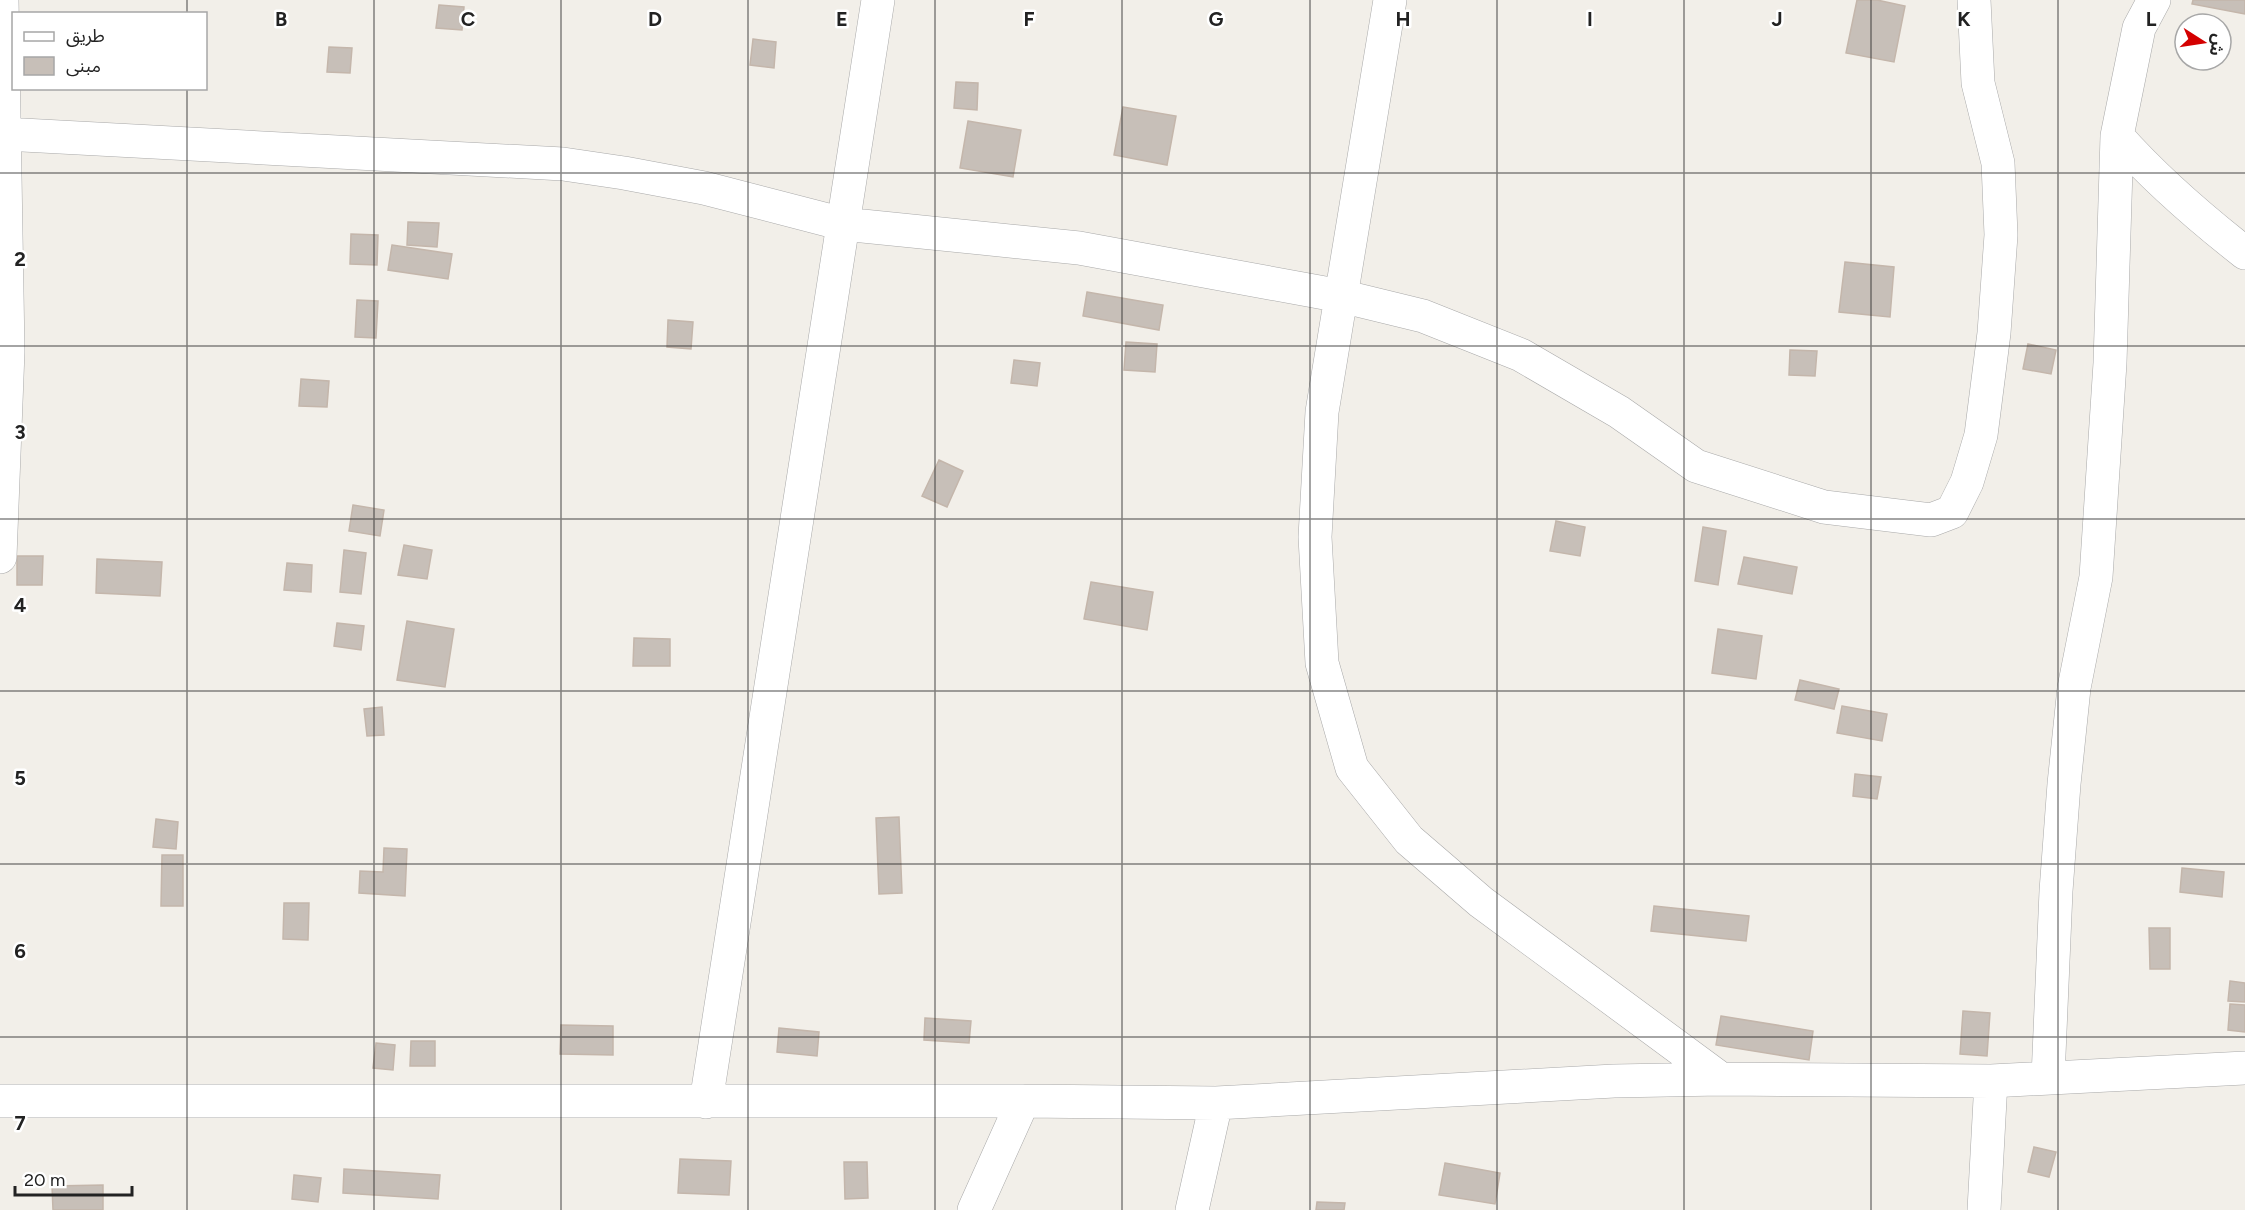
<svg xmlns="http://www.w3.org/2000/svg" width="2245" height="1210" font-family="Figtree,'Noto Sans Arabic',sans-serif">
  <rect width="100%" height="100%" fill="#f2efe9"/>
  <!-- building -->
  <path fill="#c7bfb8" stroke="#c4b6ab" stroke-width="1.5" d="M1857 0H1877L1905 6 1894 62 1846 53Z
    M2193 0H2245V14L2192 4Z
    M439 5 464 7 462 30 436 28Z
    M753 39 776 42 774 68 750 65Z
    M329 47 352 48 350 73 327 72Z
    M956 82 978 83 977 110 954 108Z
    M1123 107 1176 116 1167 165 1114 155Z
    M968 121 1021 130 1013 177 960 168Z
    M408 222 439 223 437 247 407 245Z
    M351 234 378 235 377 265 350 264Z
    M392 245 452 254 448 279 388 270Z
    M1845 262 1894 267 1890 317 1839 312Z
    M1087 292 1163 305 1159 330 1083 316Z
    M357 300 378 301 376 338 355 337Z
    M668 320 693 322 691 349 667 347Z
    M1126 342 1157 344 1155 372 1124 370Z
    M2028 344 2056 350 2051 374 2023 369Z
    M1790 350 1817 351 1815 376 1789 375Z
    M1014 360 1040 363 1037 386 1011 383Z
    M301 379 329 381 327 407 299 406Z
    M939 460 963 471 947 507 922 496Z
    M353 505 384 510 380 536 349 531Z
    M1556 521 1585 527 1580 556 1550 551Z
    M1703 527 1726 531 1718 585 1695 581Z
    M404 545 432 550 427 579 398 575Z
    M344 550 366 553 361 594 340 592Z
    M17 556H43L42 585H17Z
    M1744 557 1797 567 1792 594 1738 584Z
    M97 559 162 562 160 596 96 593Z
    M287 563 312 565 311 592 284 590Z
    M1091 582 1153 592 1147 630 1084 619Z
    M407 621 454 629 445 687 397 680Z
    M337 623 364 626 361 650 334 646Z
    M1718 629 1762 636 1756 679 1712 673Z
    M634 638 670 639V666H633Z
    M1800 680 1839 689 1834 709 1795 700Z
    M1842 706 1887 714 1882 741 1837 733Z
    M382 707 384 735 367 736 364 709Z
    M1855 774 1881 777 1877 799 1853 796Z
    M899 817 902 893 879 894 876 818Z
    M156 819 178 822 176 849 153 847Z
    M384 848 407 849 405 896 359 893 360 871 383 872Z
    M162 855H183V906H161Z
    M2182 868 2224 872 2222 897 2180 892Z
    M284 903H309L308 940 283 939Z
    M1654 906 1749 916 1746 941 1651 931Z
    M2149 928H2170V969H2150Z
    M2230 981 2245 983V1002L2228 1001Z
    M2230 1004 2245 1005V1032L2228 1030Z
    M1963 1011 1990 1013 1987 1056 1960 1054Z
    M1721 1016 1813 1031 1809 1060 1716 1045Z
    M925 1018 971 1021 969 1043 924 1040Z
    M561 1025 613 1026V1055L560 1054Z
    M779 1028 819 1032 817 1056 777 1052Z
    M411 1041H435V1066H410Z
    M376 1043 395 1045 393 1070 373 1068Z
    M2034 1147 2056 1152 2049 1177 2028 1172Z
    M680 1159 731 1161 729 1195 678 1193Z
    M844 1162H867L868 1198 845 1199Z
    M1445 1163 1500 1173 1495 1204 1439 1195Z
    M344 1169 440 1175 438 1199 343 1193Z
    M294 1175 321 1178 318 1202 292 1199Z
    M103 1185V1210H53L52 1186Z
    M1317 1202 1345 1203 1344 1210H1316Z"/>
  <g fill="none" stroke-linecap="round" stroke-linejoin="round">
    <defs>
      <path id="street" d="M1390 0 1322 412 1315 537 1322 663 1352 768 1409 840 1481 902 1721 1079
        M4 134 563 164 624 173 704 188 843 224 1079 248 1341 296 1423 316 1521 355 1619 412 1696 466 1824 507 1931 520 1952 512 1967 482 1981 435 1994 333 2001 235 1998 163 1978 83 1974 0
        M2117 136C2156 180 2199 217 2245 253
        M0 557 8 351 2 0
        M2048 1078 2056 891 2064 784 2074 688 2096 577 2110 363 2117 136 2139 28 2154 0
        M0 1101H1023L1216 1103 1614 1081 1721 1079 1991 1081 2245 1068
        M706 1102 878 0
        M974 1210 1023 1101
        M1192 1210 1216 1103
        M1984 1210 1991 1081"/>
    </defs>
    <!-- street casing -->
    <use href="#street" stroke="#a9a9a9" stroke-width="34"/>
    <!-- street -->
    <use href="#street" stroke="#fff" stroke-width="33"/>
  </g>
  <!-- grid -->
  <path fill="none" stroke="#222" stroke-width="1.5" stroke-opacity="0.55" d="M187 0V14M374 0V1210M561 0V1210M748 0V1210M935 0V1210M1122 0V1210M1310 0V1210M1497 0V1210M1684 0V1210M1871 0V1210M2058 0V1210M187 88V1210M0 173H2245M0 346H2245M0 519H2245M0 691H2245M0 864H2245M0 1037H2245"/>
  <g font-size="20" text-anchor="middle" font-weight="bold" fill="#222" stroke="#fff" stroke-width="5" stroke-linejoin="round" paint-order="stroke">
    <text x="281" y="26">B</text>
    <text x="468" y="26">C</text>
    <text x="655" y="26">D</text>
    <text x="842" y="26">E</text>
    <text x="1029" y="26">F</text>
    <text x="1216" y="26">G</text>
    <text x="1403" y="26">H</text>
    <text x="1590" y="26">I</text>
    <text x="1777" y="26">J</text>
    <text x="1964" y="26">K</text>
    <text x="2151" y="26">L</text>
    <text x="20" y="266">2</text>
    <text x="20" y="439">3</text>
    <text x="20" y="612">4</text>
    <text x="20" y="785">5</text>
    <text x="20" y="958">6</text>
    <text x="20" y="1130">7</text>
  </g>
  <!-- legend -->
  <rect x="12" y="12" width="195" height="78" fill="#ffffff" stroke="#a7a7a7" stroke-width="1.5"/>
  <rect x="24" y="32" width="30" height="9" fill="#ffffff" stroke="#a7a7a7" stroke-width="1.5"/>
  <text x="66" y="42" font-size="18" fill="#222222">طريق</text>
  <rect x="24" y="57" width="30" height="18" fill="#c7bfb8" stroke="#a7a7a7" stroke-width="1.5"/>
  <text x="66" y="72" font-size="18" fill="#222222">مبنى</text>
  <!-- north arrow -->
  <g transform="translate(2203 42) rotate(102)"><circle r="28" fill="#ffffff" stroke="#a7a7a7" stroke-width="1.5"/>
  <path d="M0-4.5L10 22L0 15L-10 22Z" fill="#d40000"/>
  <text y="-9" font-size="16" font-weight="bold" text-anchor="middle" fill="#222222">ش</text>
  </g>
  <!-- scale -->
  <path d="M15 1186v9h117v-9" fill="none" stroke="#222222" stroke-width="3"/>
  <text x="24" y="1186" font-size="18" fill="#222222" stroke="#ffffff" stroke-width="4.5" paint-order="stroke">20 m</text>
</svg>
